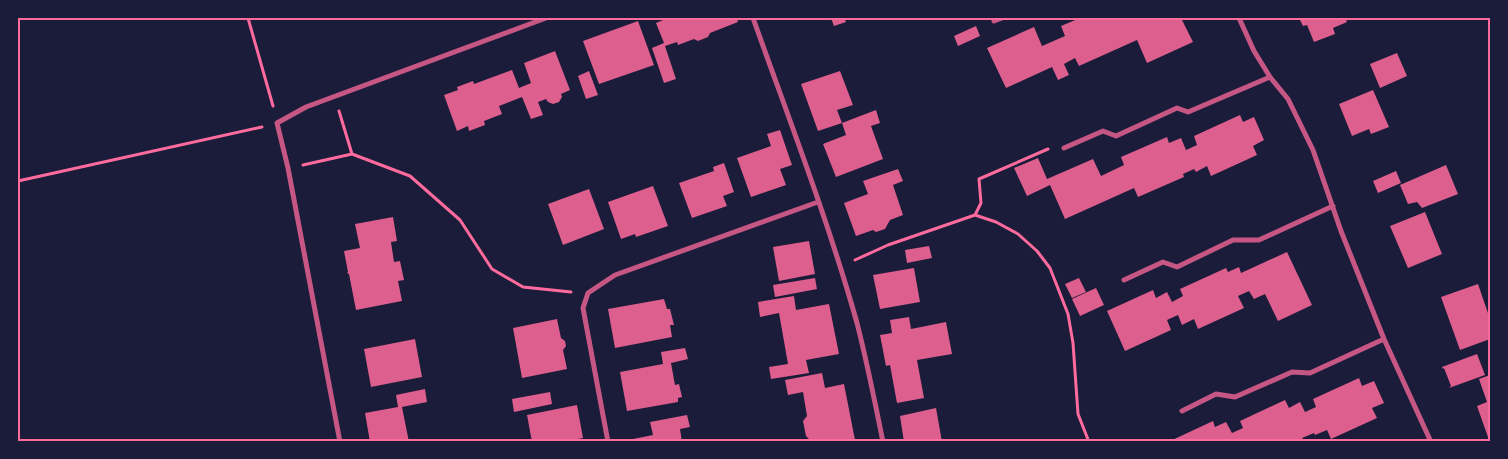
<svg xmlns="http://www.w3.org/2000/svg" width="1508" height="459" font-family="'Work Sans',sans-serif">
  <rect width="100%" height="100%" fill="#1b1b3a"/>
  <!-- building -->
  <path fill="#dd5f8e" d="M668 18H737L738 22 710 33 708 37 698 41 694 39 678 45 677 42 665 46 676 79 664 83 652 48 664 43 656 23Z
    M831 18H844L846 22 834 26Z
    M1080 18H1112L1113 19 1116 18H1181L1193 42 1147 63 1137 40 1079 66 1075 58 1064 64 1069 75 1058 80 1052 67 1006 88 987 48 1034 27 1042 46 1065 36 1061 26Z
    M1299 18H1345L1347 22 1333 28 1335 34 1314 42 1307 25 1303 26Z
    M638 21 654 65 599 84 583 41Z
    M976 26 980 36 958 46 954 36Z
    M555 51 570 90 561 94 562 97 559 102 553 104 548 102 546 99 538 102 543 115 531 119 522 97 499 106 502 114 484 121 485 125 469 131 468 126 457 131 444 95 458 90 457 87 473 81 474 84 512 70 519 88 531 83 524 63Z
    M1397 53 1407 76 1380 88 1370 64Z
    M589 71 598 95 586 99 578 76Z
    M840 71 853 105 837 110 842 123 818 131 801 84Z
    M1373 90 1389 127 1371 134 1369 129 1352 136 1339 104Z
    M876 110 880 123 871 126 883 159 836 177 823 144 846 135 842 123Z
    M1240 115 1243 122 1254 117 1264 140 1253 146 1257 155 1211 176 1207 166 1196 172 1194 169 1183 174 1184 177 1138 197 1134 188 1065 219 1050 185 1027 196 1014 168 1038 158 1047 179 1093 159 1101 176 1124 165 1121 157 1167 137 1169 143 1181 138 1186 150 1197 145 1194 136Z
    M780 130 792 165 780 169 786 185 751 197 737 158 771 146 767 134Z
    M724 163 734 192 723 196 727 206 692 218 679 183 714 171 713 167Z
    M1446 165 1458 194 1422 208 1417 202 1408 204 1400 185Z
    M898 169 903 181 893 185 903 215 890 220 885 229 876 232 873 230 856 236 844 203 868 194 863 181Z
    M1396 171 1401 183 1378 193 1373 181Z
    M653 186 668 226 636 237 635 234 621 239 608 202Z
    M589 189 604 229 563 245 548 204Z
    M1425 212 1442 254 1408 268 1390 226Z
    M393 217 397 241 391 242 394 262 400 261 404 280 398 281 402 301 356 310 349 274 347 273 348 272 344 251 360 248 355 224Z
    M809 241 815 274 779 281 773 247Z
    M929 246 932 258 907 263 905 250Z
    M1287 252 1312 305 1278 321 1265 294 1254 299 1249 291 1238 296 1244 308 1198 329 1194 319 1182 325 1178 315 1167 320 1171 330 1125 351 1107 311 1153 290 1156 298 1167 292 1172 302 1183 296 1180 289 1226 268 1228 272 1239 267 1241 273Z
    M914 268 920 302 880 309 873 275Z
    M815 278 817 289 775 297 773 285Z
    M1079 278 1086 292 1072 298 1065 284Z
    M1478 284 1490 319V339L1460 350 1441 297Z
    M1096 288 1104 305 1080 316 1072 299Z
    M794 296 796 310 829 304 839 354 806 360 809 373 771 379 769 367 788 364 779 313 760 317 758 302Z
    M664 299 667 309H670L674 325H670L672 337 615 348 608 309Z
    M909 317 911 329 946 322 952 354 917 360 924 398 897 403 890 365 886 366 880 335 892 333 890 320Z
    M557 319 561 338 565 341 566 346 563 350 567 369 522 378 513 328Z
    M415 339 422 377 371 387 364 349Z
    M685 348 688 359 671 363 675 385 679 384 682 397 678 398V402L627 411 620 372 663 364 661 352Z
    M1477 354 1485 375 1449 388 1451 386 1444 368 1443 369 1442 367Z
    M822 373 825 388 844 384 855 440 844 442H812L806 436 803 421 807 416 803 392 788 395 785 380Z
    M1490 375V440H1489L1477 406 1487 402 1479 379Z
    M1359 378 1362 386 1374 381 1384 403 1372 408 1377 418 1331 439 1327 430 1315 435 1314 433 1302 438 1304 440 1300 442H1168L1213 421 1215 427 1226 422 1232 433 1243 428 1240 421 1285 400 1289 408 1300 402 1305 412 1316 407 1313 399Z
    M425 389 427 402 402 407 409 442H370L365 413 398 407 396 395Z
    M550 392 552 404 514 412 512 399Z
    M577 405 583 438 564 442H532L527 415Z
    M936 408 942 442H904L900 416Z
    M687 415 690 427 680 429 682 442H633V439L653 435 650 422Z"/>
  <g fill="none" stroke-linecap="round" stroke-linejoin="round">
    <!-- path -->
    <path stroke="#ff6b9d" stroke-width="3" d="M248 18 273 106
      M339 111 352 154
      M303 165 352 154 410 176 460 220 492 269 523 287 571 292
      M18 181 262 127
      M975 215 981 203 979 179 1048 149
      M855 260 888 245 975 215 996 222 1018 234 1037 251 1050 268 1068 314 1073 343 1078 414 1089 442"/>
    <!-- minor -->
    <path stroke="#c65784" stroke-width="5" d="M753 18C789 119 828 220 857 323 867 362 875 402 883 442
      M1239 18 1254 51 1270 77 1288 99 1313 150 1341 231 1384 339 1431 442
      M994 21 1002 18
      M1064 148 1103 131 1116 136 1177 108 1188 112 1270 77
      M1124 280 1163 262 1177 267 1233 240H1259L1333 206
      M1182 411 1216 394 1235 397 1292 372 1310 373 1384 339
      M340 442 288 168 277 123 306 107 546 18
      M608 442 583 308 588 293 615 275 818 202"/>
  </g>
  <!-- border -->
  <rect width="1508" height="459" fill="none" stroke="#1b1b3a" stroke-width="38"/>
  <rect x="19" y="19" width="1470" height="421" fill="none" stroke="#ff6b9d" stroke-width="2"/>
</svg>
